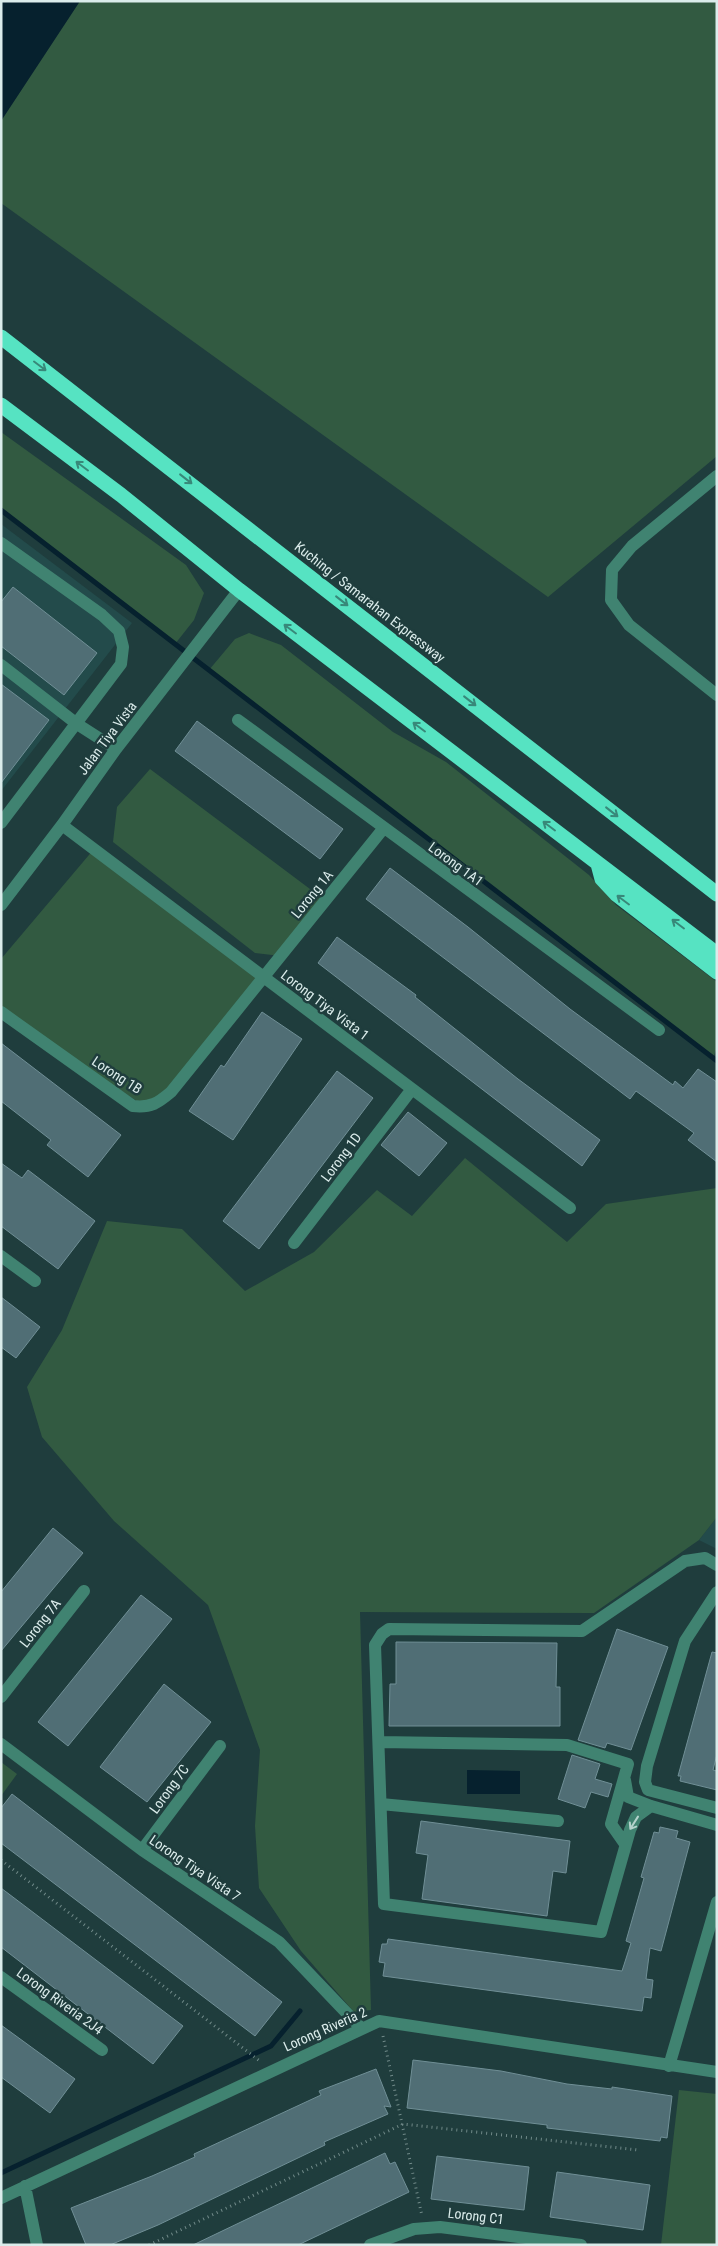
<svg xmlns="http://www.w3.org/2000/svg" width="718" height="2246" font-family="'Roboto Condensed',sans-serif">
  <rect width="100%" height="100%" fill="#1f3d3d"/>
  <!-- built -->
  <path fill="#234b4b" d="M1 524 132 623 1 791Z
    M717 1517V1549L699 1540Z"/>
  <!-- green -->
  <path fill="#325a41" d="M80 1H717V456L548 597 1 203V121Z
    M1 432 186 565 204 593 194 620 175 644 1 510Z
    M249 633 281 645 393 732 446 762 589 875 616 905 717 982V1047L713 1059 209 670 235 639Z
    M150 769 326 901 281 956 255 953 113 842 117 807Z
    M94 849 264 978 171 1092 146 1107 1 1012V959Z
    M465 1158 567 1242 606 1204 717 1188V1517L699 1540 594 1613 360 1612 371 2010 354 2012 301 1951 259 1888 255 1826 260 1750 208 1605 114 1521 42 1437 27 1387 62 1330 107 1221 182 1229 245 1291 314 1252 377 1190 412 1216Z
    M1 1762 17 1774 1 1796Z
    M679 2090 717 2094V2245H661Z"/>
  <!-- water -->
  <path fill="#06212e" d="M1 1H80L1 121Z
    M467 1770 520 1771V1794H467Z"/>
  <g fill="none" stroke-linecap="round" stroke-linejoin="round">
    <!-- stream -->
    <path stroke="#06212e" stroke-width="5" d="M1 510 717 1061
      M1 2173 271 2046 300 2011"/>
  </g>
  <!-- building -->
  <path fill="#506e75" stroke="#708f96" d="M13 587 97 653 64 695 1 646V602Z
    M1 684 49 720 1 783Z
    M197 721 343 829 320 859 175 751Z
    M390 868 468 927 570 1009 673 1085 675 1081 683 1088 698 1069 717 1082V1162L688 1140 694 1133 636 1091 630 1099 366 899Z
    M337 937 416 995 415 997 518 1079 600 1140 582 1166 318 963Z
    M262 1012 302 1039 233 1140 189 1111 221 1065 224 1067Z
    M1 1043 121 1135 88 1177 47 1145 51 1140 1 1101Z
    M337 1071 373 1098 259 1249 223 1221Z
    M408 1112 447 1143 419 1176 381 1145Z
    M1 1163 22 1178 28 1170 95 1221 58 1269 1 1226Z
    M1 1297 40 1327 16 1358 1 1347Z
    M53 1528 83 1553 1 1651V1592Z
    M141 1595 172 1619 68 1746 38 1722Z
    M617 1629 668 1647 631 1750 607 1743 605 1748 578 1740Z
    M396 1642 557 1643 556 1687H560V1726H389L390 1684H396Z
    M712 1652 717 1653V1754L713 1770 717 1771V1790L680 1781 681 1776H678Z
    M164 1684 211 1722 147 1802 100 1767Z
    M572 1755 600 1764 595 1779 612 1784 608 1797 591 1792 585 1808 558 1799Z
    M12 1794 282 2002 255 2036 1 1843V1808Z
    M421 1821 570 1841 566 1873 553 1871 547 1916 422 1899 428 1855 416 1853Z
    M660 1827 678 1831 676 1838 690 1842 661 1951 650 1948 646 1979 653 1980 651 1998 644 1997 642 2011 383 1976 385 1963 379 1962 382 1944H387L388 1939 622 1971 631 1943 626 1941 644 1878 641 1877 654 1832 659 1833Z
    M1 1888 183 2026 153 2064 1 1947Z
    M1 2025 75 2079 50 2113 1 2077Z
    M413 2060 501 2071 567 2084 612 2089V2087L672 2096 667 2138 661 2137 660 2141 547 2128V2125L407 2108Z
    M376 2069 391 2107 384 2106 388 2114 324 2142 325 2145 158 2225 110 2245H86L71 2208 152 2176 195 2157 194 2154 321 2095 319 2091Z
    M385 2153 390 2164 395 2162 409 2192 298 2245H193Z
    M437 2156 529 2167 524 2210 431 2199Z
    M557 2172 650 2185 643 2230 550 2217Z"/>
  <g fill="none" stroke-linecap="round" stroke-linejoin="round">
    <!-- path -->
    <path stroke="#718a89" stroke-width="3" stroke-dasharray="1 4" stroke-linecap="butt" d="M1 1860 261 2062
      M383 2036 422 2216
      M149 2245 403 2124 638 2150"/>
    <!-- minor -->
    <path stroke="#408371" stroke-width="12" d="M717 476 632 546 612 570 611 600 629 625 717 695
      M1 543 102 615 119 631 123 647 121 664 1 823
      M1 665 77 724 116 749
      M238 720 659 1030
      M62 825 570 1208
      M1 905 62 825 116 749 239 590
      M1 1012 133 1106C151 1108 158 1103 171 1092L383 829
      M294 1243 412 1089
      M1 1256 35 1281
      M717 1592 685 1641 647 1766 645 1782 648 1790 717 1808
      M1 1697 84 1591
      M379 1742 567 1745 628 1764 611 1824 625 1844
      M1 1744 142 1850 279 1942 361 2028
      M625 1780 628 1797 651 1806 717 1825
      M381 1804 558 1821
      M651 1806 636 1817 630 1830 601 1932 384 1904 375 1645 382 1634 389 1629 582 1631 685 1561 705 1558 717 1565
      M142 1850 220 1746
      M1 1977 102 2050
      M669 2066 717 1902
      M25 2186 37 2245
      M1 2198 379 2021 717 2072
      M370 2245 414 2229 440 2227 581 2245"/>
    <!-- highway -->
    <path stroke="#56e3c2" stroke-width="15" d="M1 337 717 894
      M1 405 121 495 239 590 717 954
      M598 864 602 879 616 894 717 972"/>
  </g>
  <!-- one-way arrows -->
  <defs><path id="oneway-shaft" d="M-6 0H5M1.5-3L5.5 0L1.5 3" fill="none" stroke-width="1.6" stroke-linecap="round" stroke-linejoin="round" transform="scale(1.25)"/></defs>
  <g stroke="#388879">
    <use href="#oneway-shaft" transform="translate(40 366) rotate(37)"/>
    <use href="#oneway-shaft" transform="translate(82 466) rotate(-143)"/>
    <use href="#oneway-shaft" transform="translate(186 479) rotate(38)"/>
    <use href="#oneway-shaft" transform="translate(342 601) rotate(38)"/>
    <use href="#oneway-shaft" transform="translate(290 629) rotate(-143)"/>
    <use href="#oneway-shaft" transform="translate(470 701) rotate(38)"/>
    <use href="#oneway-shaft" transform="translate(419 727) rotate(-143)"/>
    <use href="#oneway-shaft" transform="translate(612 812) rotate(38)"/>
    <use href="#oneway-shaft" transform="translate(549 826) rotate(-143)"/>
    <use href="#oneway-shaft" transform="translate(623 900) rotate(-143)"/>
    <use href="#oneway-shaft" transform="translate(678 924) rotate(-143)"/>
  </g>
  <use stroke="#b4d2cc" href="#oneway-shaft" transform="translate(634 1823) rotate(122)"/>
  <g text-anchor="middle" stroke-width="5" stroke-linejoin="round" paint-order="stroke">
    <!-- street labels -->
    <g font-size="14" fill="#dbeceb" stroke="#1f3d3d">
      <text transform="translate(370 602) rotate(38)" y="5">Kuching / Samarahan Expressway</text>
      <text transform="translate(107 738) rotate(-53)" y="5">Jalan Tiya Vista</text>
      <text transform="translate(456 864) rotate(36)" y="5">Lorong 1A1</text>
      <text transform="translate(312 894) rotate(-51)" y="5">Lorong 1A</text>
      <text transform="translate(325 1005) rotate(37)" y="5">Lorong Tiya Vista 1</text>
      <text transform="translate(117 1075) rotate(33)" y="5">Lorong 1B</text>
      <text transform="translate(341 1157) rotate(-53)" y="5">Lorong 1D</text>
      <text transform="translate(40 1623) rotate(-52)" y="5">Lorong 7A</text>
      <text transform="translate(169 1789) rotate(-54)" y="5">Lorong 7C</text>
      <text transform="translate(195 1868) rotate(34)" y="5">Lorong Tiya Vista 7</text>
      <text transform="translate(60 2001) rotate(36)" y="5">Lorong Riveria 2J4</text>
      <text transform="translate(325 2029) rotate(-24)" y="5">Lorong Riveria 2</text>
      <text transform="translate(476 2216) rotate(7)" y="5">Lorong C1</text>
    </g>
  </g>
  <!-- border -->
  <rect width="718" height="2246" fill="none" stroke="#dbeceb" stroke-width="5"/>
</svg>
